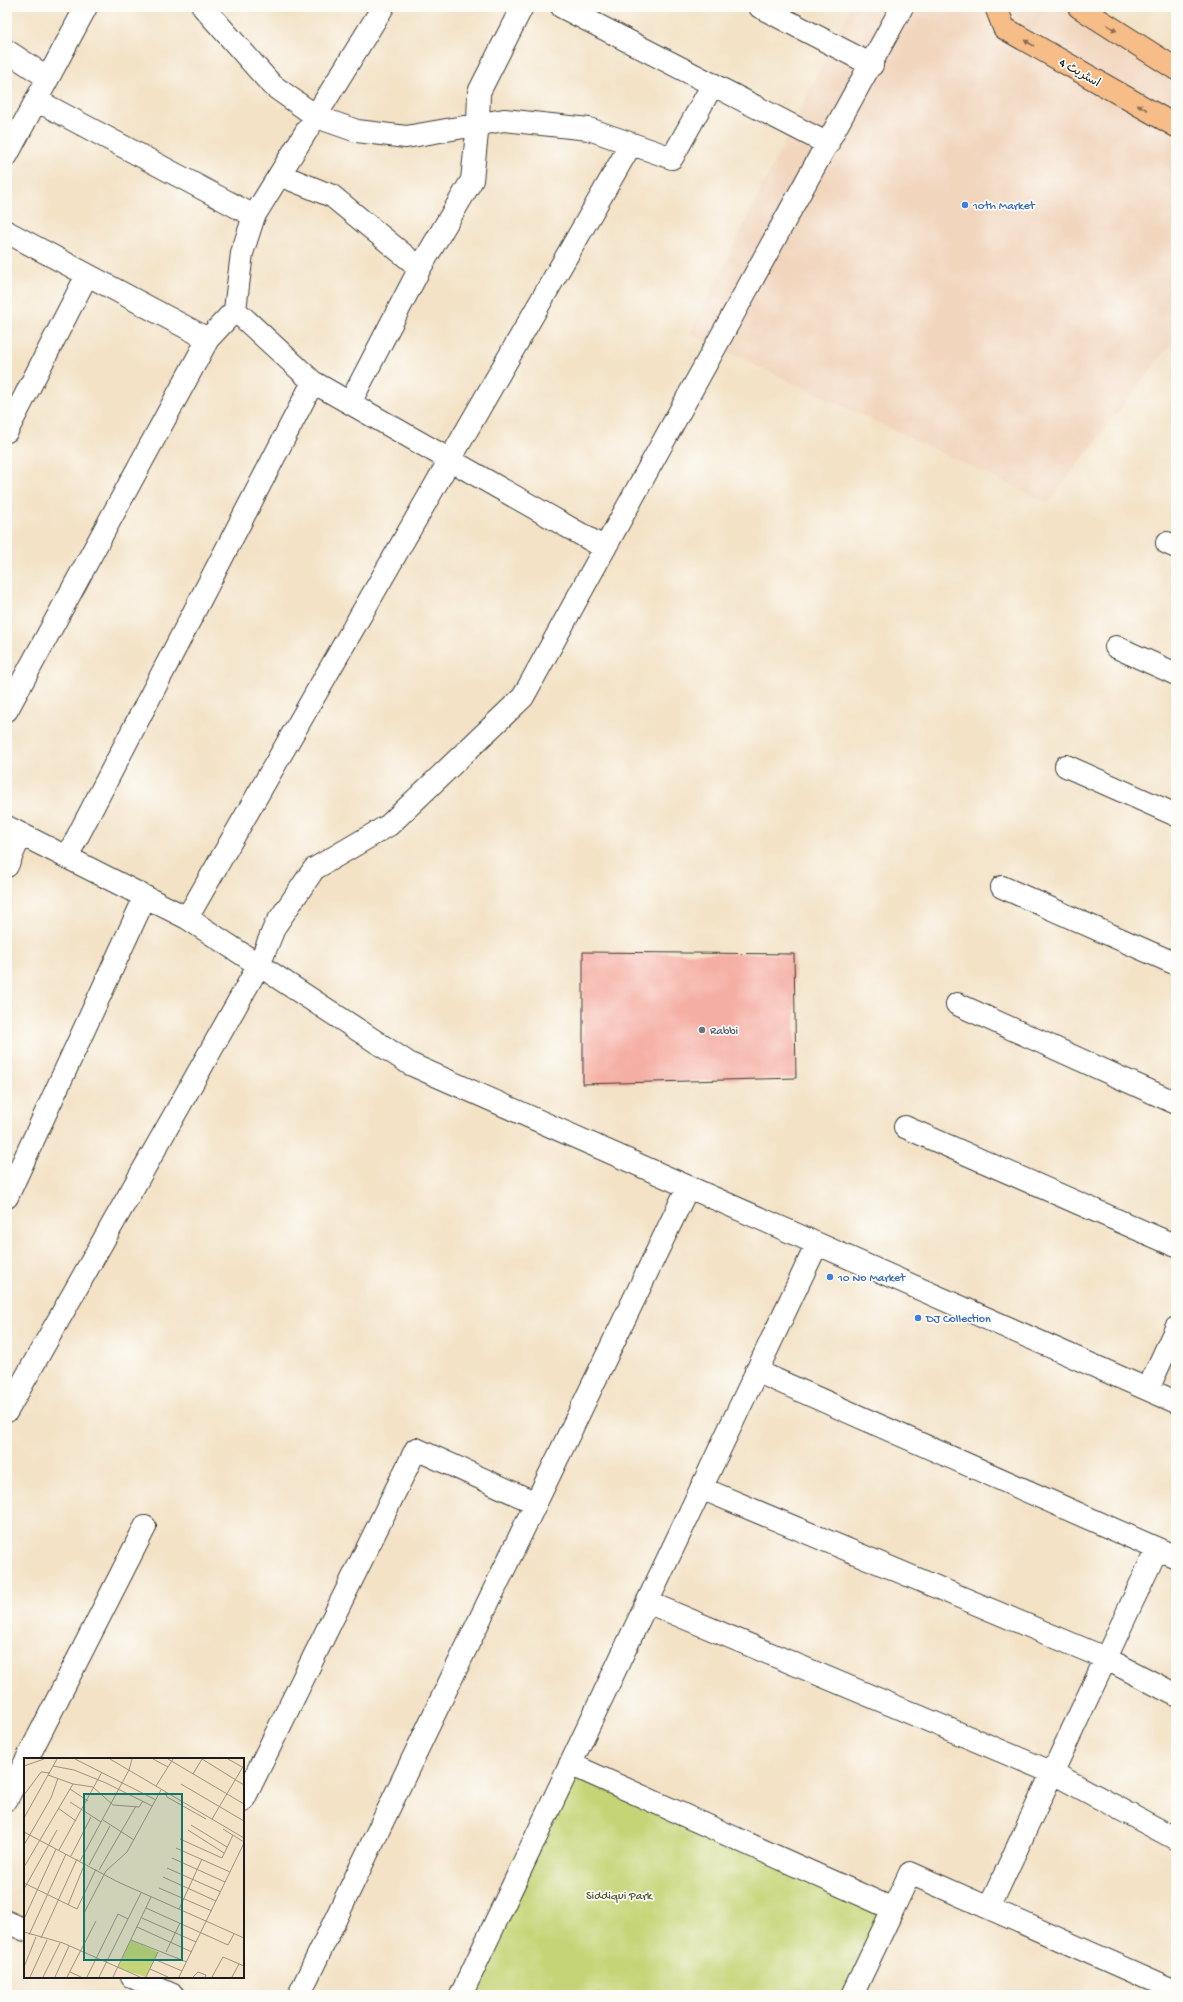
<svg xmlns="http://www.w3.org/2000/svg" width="1183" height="2002" font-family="'Gochi Hand','Playpen Sans Arabic',sans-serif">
  <rect width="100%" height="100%" fill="#fdfcf7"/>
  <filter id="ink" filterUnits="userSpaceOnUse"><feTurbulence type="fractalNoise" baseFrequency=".025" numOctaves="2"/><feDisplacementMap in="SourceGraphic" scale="8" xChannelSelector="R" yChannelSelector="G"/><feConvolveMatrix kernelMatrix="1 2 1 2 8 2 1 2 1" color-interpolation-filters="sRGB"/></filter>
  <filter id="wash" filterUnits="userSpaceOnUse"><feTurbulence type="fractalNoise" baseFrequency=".012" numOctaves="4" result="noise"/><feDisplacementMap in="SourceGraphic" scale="16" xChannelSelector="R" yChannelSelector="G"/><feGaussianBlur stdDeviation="0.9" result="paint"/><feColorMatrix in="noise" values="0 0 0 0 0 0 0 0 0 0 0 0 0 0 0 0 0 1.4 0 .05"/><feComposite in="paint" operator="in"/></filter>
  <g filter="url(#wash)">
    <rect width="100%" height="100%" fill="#f3e2c6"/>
    <!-- built -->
    <path fill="#f1d5bd" d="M851 7H1060L1176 76V337L1048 503 690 334Z"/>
    <!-- green -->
    <path fill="#c5d476" stroke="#707849" d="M570 1764 893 1909 851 1995H461Z"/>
    <g id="blocks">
      <!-- building -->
      <path fill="#f5aea4" d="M583 952 794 954 796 1078 583 1084Z"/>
    </g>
  </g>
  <g filter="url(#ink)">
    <use href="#blocks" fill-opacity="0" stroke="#3c3a36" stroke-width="1"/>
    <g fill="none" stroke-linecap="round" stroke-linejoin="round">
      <defs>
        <path id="minor" d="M203 7 272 85 317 117 357 131 406 137 504 120 589 129 672 158 713 84
          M562 7 828 144
          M760 7 872 65
          M7 51 48 78
          M36 100 254 216
          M7 155 86 7
          M280 175 332 196 420 268 350 403
          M7 232 208 339
          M420 268 472 180 478 124 479 92 522 7
          M235 310 313 382 605 548
          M7 431 87 275
          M1167 543 1176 547
          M1116 647 1176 674
          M7 710 208 339 235 310 242 253 254 216 383 7
          M1066 766 1176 815
          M7 827 187 918 410 1064 1176 1402
          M67 857 313 382
          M7 866 21 834
          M1002 887 1176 964
          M187 918 631 144
          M957 1004 1176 1103
          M905 1127 1176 1246
          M7 1197 145 897
          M756 1371 1176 1557
          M1148 1389 1176 1328
          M7 1411 259 965 275 926 314 869 389 825 523 697 902 7
          M701 1488 1105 1658 1176 1695
          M647 1602 1051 1772 1176 1839
          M27 1759 145 1527
          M570 1764 893 1909 910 1873 1176 1991
          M7 1799 25 1763
          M243 1801 416 1449 536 1503
          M989 1908 1157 1549
          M7 1922 25 1930
          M132 1977 173 1995
          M299 1995 688 1187
          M461 1995 817 1244
          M852 1995 893 1909"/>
        <path id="major" d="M996 7 1004 28 1176 126
          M1079 7 1176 69"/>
      </defs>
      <!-- minor casing -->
      <use href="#minor" stroke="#3c3a36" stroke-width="24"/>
      <!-- major casing -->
      <use href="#major" stroke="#3c3a36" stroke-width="24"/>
      <!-- minor -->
      <use href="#minor" stroke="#fff" stroke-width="22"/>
      <!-- major -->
      <use href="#major" stroke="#f7bd88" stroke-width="22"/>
    </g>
    <!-- one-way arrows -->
    <defs><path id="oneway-solid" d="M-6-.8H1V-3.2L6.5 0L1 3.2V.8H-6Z"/></defs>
    <g fill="#8a6c52">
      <use href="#oneway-solid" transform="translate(1112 28) rotate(33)"/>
      <use href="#oneway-solid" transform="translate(1029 43) rotate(-150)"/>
      <use href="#oneway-solid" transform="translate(1142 107) rotate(-150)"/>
    </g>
  </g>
  <!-- markers -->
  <g fill="#3f7fe0" stroke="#fdfcf7" stroke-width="1.5">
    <circle cx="965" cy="205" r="4"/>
    <circle cx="830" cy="1277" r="4"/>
    <circle cx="918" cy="1318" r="4"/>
  </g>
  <circle fill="#6b7280" stroke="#fdfcf7" stroke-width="1.5" cx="702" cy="1030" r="4"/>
  <g text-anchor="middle" stroke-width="3.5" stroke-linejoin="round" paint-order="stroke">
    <!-- street labels -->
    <g font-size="12" fill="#1c1c1c" stroke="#fdfcf7">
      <text transform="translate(1080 72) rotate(30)" y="4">اسٹریٹ 4</text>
    </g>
    <!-- shop labels -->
    <g font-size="12" fill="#366cbe" stroke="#fdfcf7" text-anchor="start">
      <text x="973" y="209">10th Market</text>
      <text x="838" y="1281">10 No Market</text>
      <text x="926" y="1322">DJ Collection</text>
    </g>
    <!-- worship labels -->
    <g font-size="12" fill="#5b616d" stroke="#fdfcf7" text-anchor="start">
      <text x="710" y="1034">Rabbi</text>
    </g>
    <!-- park labels -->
    <g font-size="12" fill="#575c3c" stroke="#fdfcf7">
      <text x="619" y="1899">Siddiqui Park</text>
    </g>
  </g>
  <!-- overview -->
  <g transform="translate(24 1758)">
    <rect width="220" height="220" fill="#f3e2c6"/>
    <path d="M107 182 134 194 122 219 94 210Z" fill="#c5d476"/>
    <path fill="none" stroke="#9d9382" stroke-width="1" d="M51 1 132 42M86 1 220 80M129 1 144 9M144 1 220 46M178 1 220 27M204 1 220 10M0 8 20 1M29 8 50 12 82 25 128 48M169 16 178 1M24 17 49 26 69 29 89 47 115 49 119 43M157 26 220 63M132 28 149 1M46 31 64 43M141 34 143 39 182 61M0 37 17 14 26 15M46 44 77 64M34 50 52 63M0 60 33 1M188 61 220 7M79 62 110 82M167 67 203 89M199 71 220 84M164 72 200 95M0 74 94 124 220 180M156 81 198 100 209 77M0 87 27 40 34 20M152 90 206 114M35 92 78 14M47 98 67 59M148 100 201 124M56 103 105 12 108 1M65 107 86 68M0 109 49 26M143 110 197 134M75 112 112 48M139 119 192 143M0 125 53 151 72 111M135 130 188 153M0 131 33 72M44 147 61 105M122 150 204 187 210 176M155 151 178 101M60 160V155L82 113 103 94 137 32M118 160 172 184M0 161 32 91M113 169 168 194M0 174 39 185 116 219M5 177 42 96M17 180 53 101M107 182 163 204M142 194 156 165M130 201 158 213M0 209 12 179M126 211 144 219M46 214 57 219M6 219 23 182M19 219 36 185M31 219 45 188M43 219 72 163M63 219 94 156 104 161M75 219 117 135M89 219 127 139M122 219 134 194M155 219 220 85M169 219 174 214 182 217 181 219M188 219 199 199 220 208M208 219 215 206"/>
    <path fill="#0f766e" fill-opacity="0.15" stroke="#0f766e" stroke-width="2" d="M60 36H158V202H60Z"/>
    <rect width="220" height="220" fill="none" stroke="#1c1c1c" stroke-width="2"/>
  </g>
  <!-- margin -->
  <rect width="1183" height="2002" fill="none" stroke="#fdfcf7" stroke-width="24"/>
</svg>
